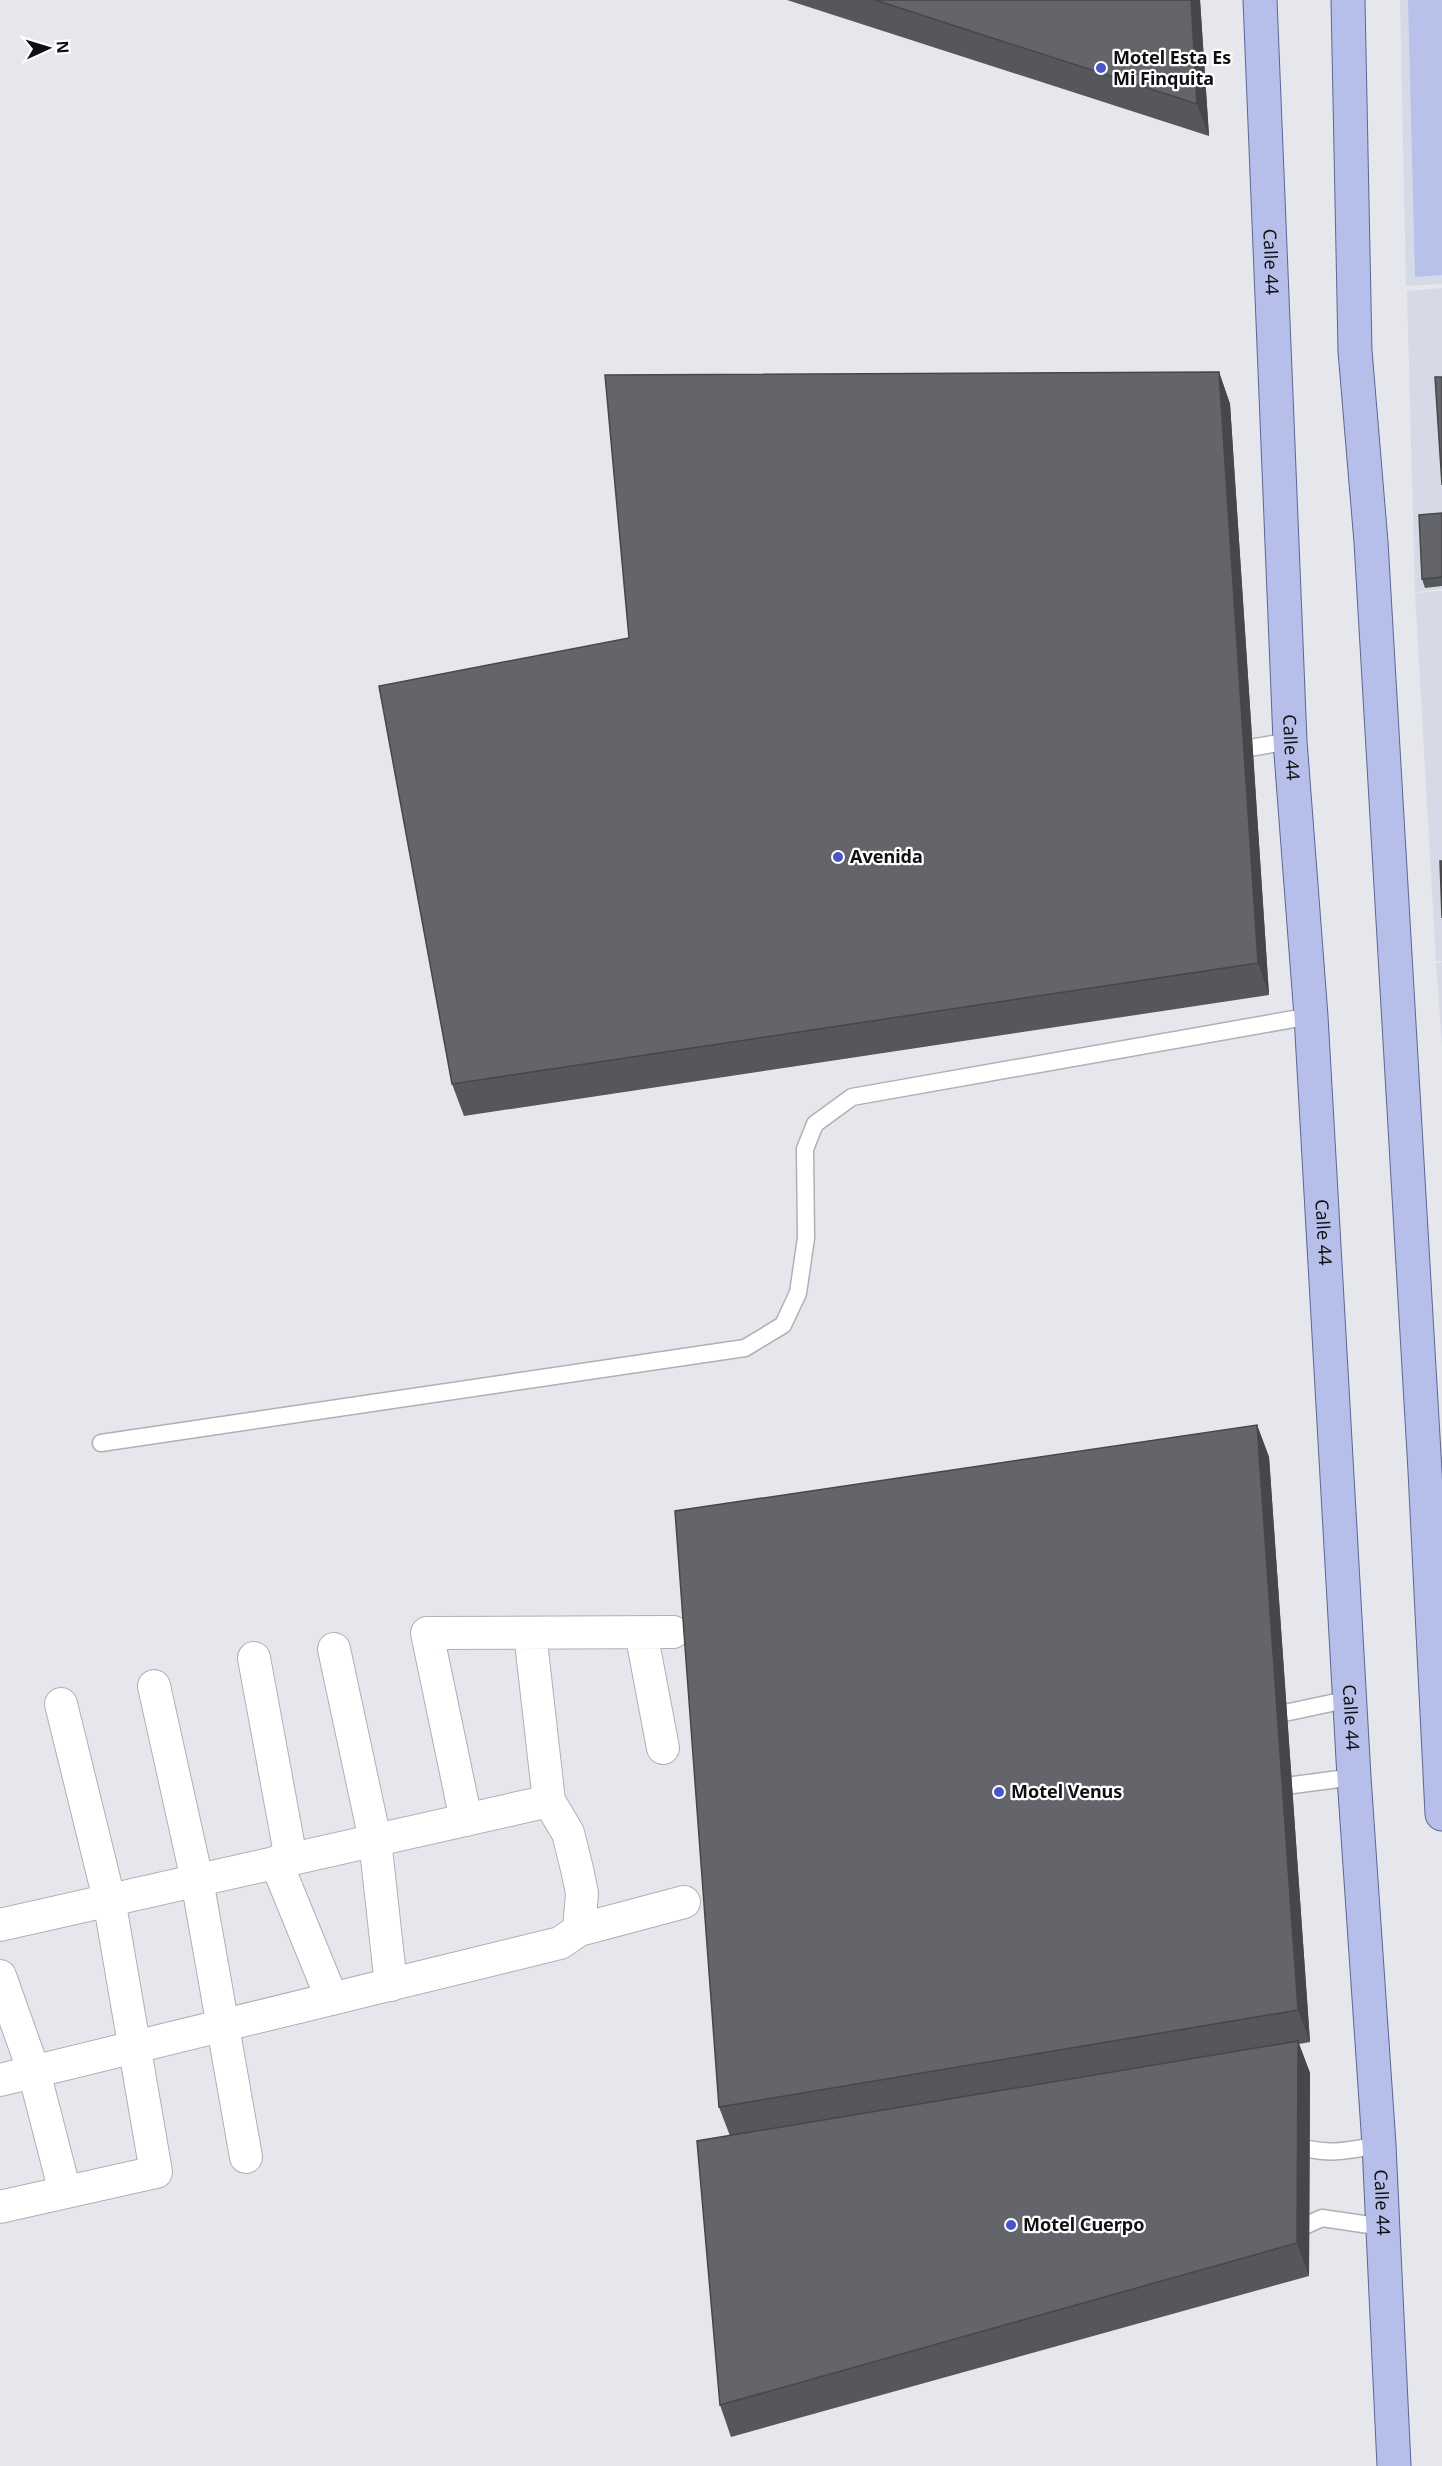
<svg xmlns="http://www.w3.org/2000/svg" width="1442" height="2466" font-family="'Noto Sans',sans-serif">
  <rect width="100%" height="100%" fill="#e5e7ec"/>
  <!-- built -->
  <path fill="#d6dae6" d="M1400 0H1442V284L1406 286Z
    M1442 288V589L1415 592 1407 291Z
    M1442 591V961H1436L1415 593Z
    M1442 962V1044L1436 963Z"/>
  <!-- green -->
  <path fill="#b7c1ea" d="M1408 0H1442V275L1415 277Z"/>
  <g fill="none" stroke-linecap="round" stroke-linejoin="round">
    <defs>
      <path id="service" d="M1232 751 1290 741
        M101 1443 745 1348 783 1325 798 1293 806 1238 805 1149 815 1124 852 1097 1311 1016
        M1266 1717 1350 1699
        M1270 1788 1354 1777
        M1289 2142C1320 2157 1347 2151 1379 2145
        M1289 2233 1322 2218 1383 2227"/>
      <path id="minor" d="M641 1632 663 1748
        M530 1633 549 1801
        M334 1649 375 1840 391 1985
        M254 1658 291 1859
        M154 1686 197 1880 246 2157
        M466 1820 427 1633 673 1632
        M276 1862 332 1999
        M0 1925 549 1801 568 1833 577 1869 582 1893 579 1930 560 1943 0 2080
        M579 1930 684 1902
        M0 1976 34 2072 65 2192
        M0 2207 156 2172 109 1899 61 1704"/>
      <g id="primary">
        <path id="s1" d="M1260 0 1290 741 1311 1016 1354 1777 1379 2145 1394 2466"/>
        <path d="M1348 0 1355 351 1371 542 1425 1471 1442 1814"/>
      </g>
    </defs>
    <!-- service casing -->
    <use href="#service" stroke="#afb0b5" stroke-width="19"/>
    <!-- minor casing -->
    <use href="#minor" stroke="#afb0b5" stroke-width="34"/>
    <!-- primary casing -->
    <use href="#primary" stroke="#5c6694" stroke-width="35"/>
    <!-- service -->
    <use href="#service" stroke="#fff" stroke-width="16"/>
    <!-- minor -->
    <use href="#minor" stroke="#fff" stroke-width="32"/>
    <!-- primary -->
    <use href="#primary" stroke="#b6bfe9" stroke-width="33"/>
  </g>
  <!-- wall -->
  <path fill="#56575b" d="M787 0H1200L1209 136Z
    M1219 372 1230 404 1269 995 464 1116 452 1084Z
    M1442 513V586L1425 588 1422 579Z
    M1257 1425 1269 1457 1310 2042 1299 2044 1310 2073 1309 2276 731 2437 720 2405 730 2136 719 2107Z"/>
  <!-- shaded-wall -->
  <path fill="#46474a" d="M1191 0H1200L1209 136 1197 104Z
    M1219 372 1230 404 1269 995 1258 963Z
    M1257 1425 1269 1457 1310 2042 1298 2010Z
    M1298 2041 1310 2073 1309 2276 1297 2243Z"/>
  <!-- building -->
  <path fill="#64656a" stroke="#46474a" stroke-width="1.5" d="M875 0H1191L1197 104Z
    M1219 372 1258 963 452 1084 379 686 629 638 605 375Z
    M1435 377H1442V485Z
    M1442 513V577L1422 579 1419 515Z
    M1440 861H1442V918Z
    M1257 1425 1298 2010 719 2107 675 1511Z
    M1298 2041 1297 2243 720 2405 697 2141Z"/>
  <!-- markers -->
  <g fill="#4a54c9" stroke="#fff" stroke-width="2">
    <circle cx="1101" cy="68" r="6"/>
    <circle cx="838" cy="857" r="6"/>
    <circle cx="999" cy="1792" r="6"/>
    <circle cx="1011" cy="2225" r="6"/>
  </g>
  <g text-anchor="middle" stroke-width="4.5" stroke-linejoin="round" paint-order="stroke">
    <!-- poi labels -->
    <g font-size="18" font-weight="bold" fill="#0f0f11" stroke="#fff" text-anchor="start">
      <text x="1113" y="64">Motel Esta Es<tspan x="1113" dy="21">Mi Finquita</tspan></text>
      <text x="850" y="863">Avenida</text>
      <text x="1011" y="1798">Motel Venus</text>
      <text x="1023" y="2231">Motel Cuerpo</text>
    </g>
    <!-- street labels -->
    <g font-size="18" fill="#0f0f11" stroke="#fff">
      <text dy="6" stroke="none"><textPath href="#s1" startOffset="262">Calle 44</textPath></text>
      <text dy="6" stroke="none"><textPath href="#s1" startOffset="748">Calle 44</textPath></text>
      <text dy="6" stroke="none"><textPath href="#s1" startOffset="1234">Calle 44</textPath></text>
      <text dy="6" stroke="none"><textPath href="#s1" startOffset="1720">Calle 44</textPath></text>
      <text dy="6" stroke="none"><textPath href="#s1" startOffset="2206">Calle 44</textPath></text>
    </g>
  </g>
  <!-- north arrow -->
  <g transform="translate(48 48) rotate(86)" stroke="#ffffff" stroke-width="4.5" paint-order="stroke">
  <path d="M0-4.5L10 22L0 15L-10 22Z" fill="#0f0f11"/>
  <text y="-9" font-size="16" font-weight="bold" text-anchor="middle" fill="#0f0f11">N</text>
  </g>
</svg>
